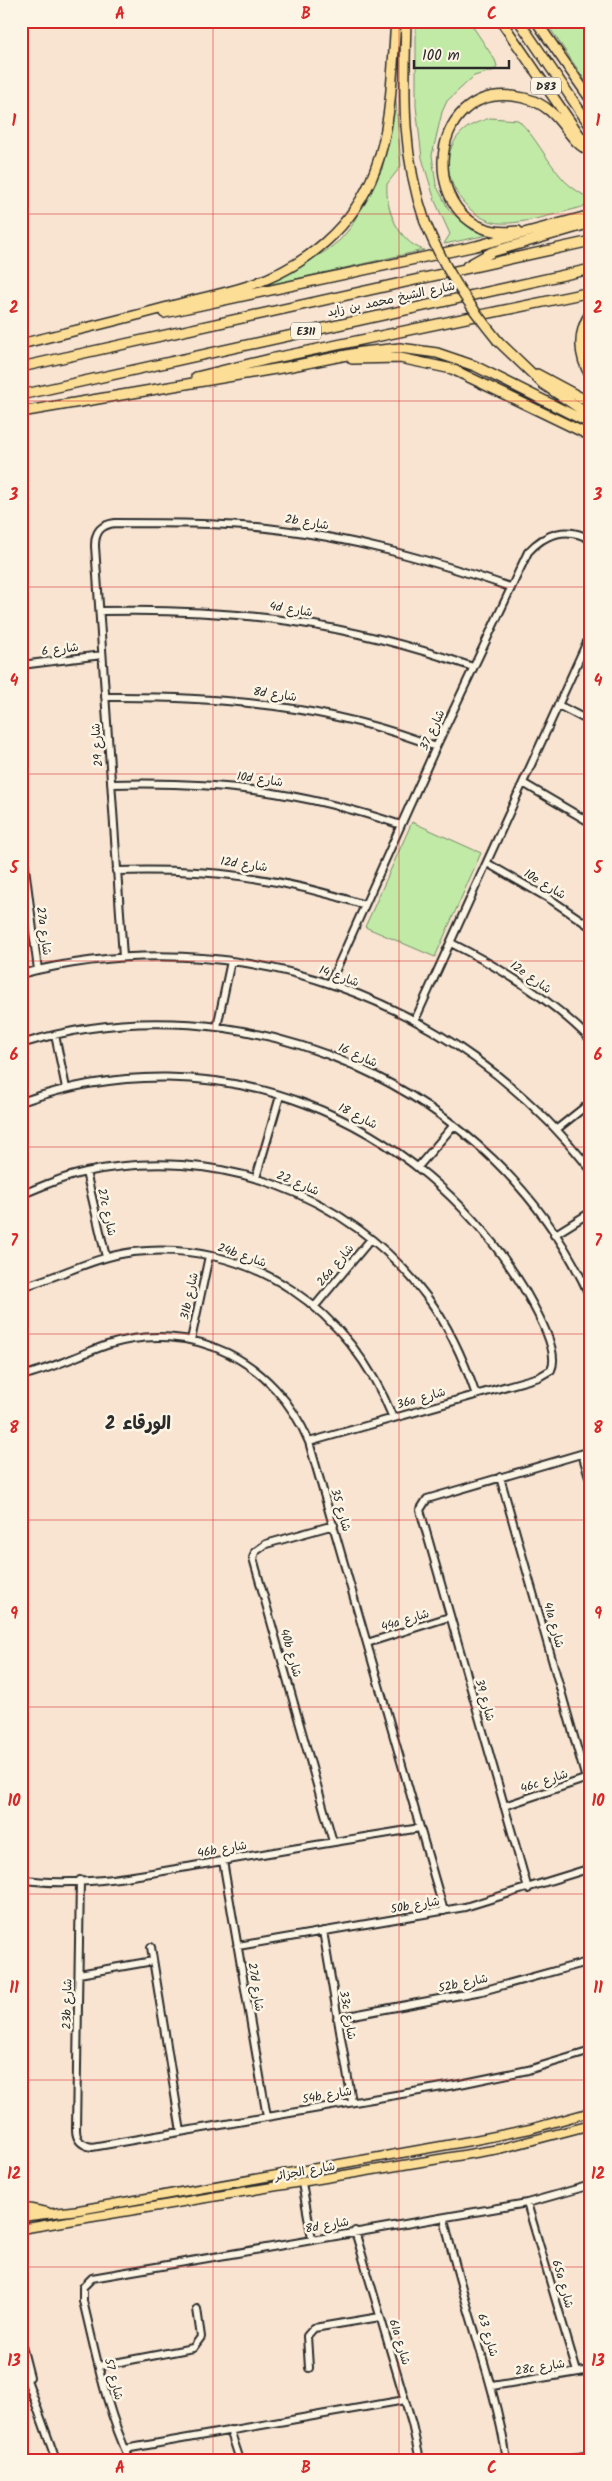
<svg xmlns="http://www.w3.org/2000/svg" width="612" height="2481" font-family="Kalam,'Playpen Sans Arabic',sans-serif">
  <rect width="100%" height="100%" fill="#f8e4d1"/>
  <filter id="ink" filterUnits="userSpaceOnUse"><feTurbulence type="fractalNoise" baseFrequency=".02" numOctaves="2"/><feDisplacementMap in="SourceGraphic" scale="10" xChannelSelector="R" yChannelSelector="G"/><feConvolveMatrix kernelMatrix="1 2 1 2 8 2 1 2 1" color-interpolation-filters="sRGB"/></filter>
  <g filter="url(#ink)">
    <!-- green -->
    <path fill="#c1eaa6" stroke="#768a68" d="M416 21H469L495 60 497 66 495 70 474 76 447 101 442 112 432 155 436 185 449 210 472 230 488 235 444 244 450 234 435 201 422 158 416 106Z
      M545 21H591V89Z
      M394 75 401 166 387 184C385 208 398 242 424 250L265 286 326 251 340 240 351 227 382 169 387 147Z
      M490 118 518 120C536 137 546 160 563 179 570 187 582 194 591 200V205C567 210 515 228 493 222 459 213 432 164 460 134 468 125 478 122 490 118Z
      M412 822 481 853 435 957 365 927Z"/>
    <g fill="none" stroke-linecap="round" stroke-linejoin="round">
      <defs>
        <path id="minor" d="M101 611C236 608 344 622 473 667
          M21 665 102 655
          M105 697C218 696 330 705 436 747
          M558 705 591 722
          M523 783 591 823
          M111 784C216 781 301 791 401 825
          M21 836 38 970
          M487 863 553 901 591 927
          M116 871C207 868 279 877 365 905
          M451 943C501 968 551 999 591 1040
          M123 957 95 546C95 531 101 525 115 523 166 523 216 523 267 528 350 537 431 560 510 587
          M21 974C238 919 453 995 591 1170
          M330 983 436 747 528 552C545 533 568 526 591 540
          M415 1020 591 633
          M217 1027 231 961
          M55 1035 66 1088
          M21 1044C242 974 497 1086 591 1299
          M21 1102C216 1033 417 1114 523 1287 533 1305 561 1351 551 1370L539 1377 309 1442
          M557 1129 591 1102
          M418 1167 454 1125
          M86 1172 106 1257
          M256 1178 280 1096
          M21 1195C42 1186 63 1177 86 1172 213 1144 349 1192 427 1297 449 1326 464 1360 476 1395
          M554 1235 591 1212
          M21 1287C60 1277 93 1257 133 1252 252 1239 350 1310 393 1418
          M315 1306 371 1239
          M191 1340 209 1256
          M21 1376C51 1369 78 1355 107 1345 193 1318 275 1361 309 1442L444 1911
          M582 1454 591 1483
          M500 1477 586 1779
          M367 1643 449 1617
          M504 1806 591 1777
          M333 1842 253 1558 255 1552 266 1544 334 1525
          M223 1861 267 2117
          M21 1879C76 1889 144 1874 199 1865 272 1852 346 1840 420 1828
          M80 1880 76 2129C76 2140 81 2145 92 2147L460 2084 528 2070 591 2051
          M528 1889 420 1510 427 1499 591 1451
          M323 1931 352 2102
          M238 1946 465 1907 591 1868
          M151 1947 181 2132
          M79 1974 153 1961
          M337 2018 482 1991 591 1961
          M302 2183 312 2239
          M527 2203 577 2372
          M444 2218C461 2300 494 2377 507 2460
          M355 2231 412 2424 420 2460
          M21 2342 30 2377
          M21 2363 56 2460
          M99 2366 193 2348 201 2337 197 2309
          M309 2368 307 2336 314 2328 380 2317
          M492 2386 591 2370
          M230 2430 240 2460
          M125 2449 405 2400
          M130 2460C106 2410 96 2354 83 2301V2287L92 2278 527 2203 591 2185
          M560 2460 591 2455"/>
        <path id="major" d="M21 2207 47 2212
          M21 2217 79 2210 470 2141 530 2129 591 2112
          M21 2229 499 2149 591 2125"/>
        <path id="highway" d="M406 21C404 92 401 153 425 222
          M501 21 589 149
          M519 21 591 127
          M536 21 591 100
          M518 231C415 245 419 73 524 98 563 107 566 143 591 151
          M467 266 492 252 591 223
          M591 312C577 332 578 356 591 377
          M164 313 476 246 591 215
          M498 341 543 384 591 416
          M21 344C73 331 124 319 175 305 199 298 224 294 248 286 305 267 354 227 375 170 392 126 392 69 396 21
          M352 359 400 358 452 369 591 436
          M21 367 591 241
          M537 374 591 403
          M196 377 270 359 591 292
          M21 395 591 269
          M21 412 287 367 362 352 400 348 437 353 475 366 591 424"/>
      </defs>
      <!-- minor casing -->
      <use href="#minor" stroke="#2b2b2b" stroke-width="10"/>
      <!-- major casing -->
      <use href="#major" stroke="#2b2b2b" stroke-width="11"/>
      <!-- highway casing -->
      <use href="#highway" stroke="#2b2b2b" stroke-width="12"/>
      <!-- minor -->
      <use href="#minor" stroke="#fcf5e5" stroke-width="6"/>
      <!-- major -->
      <use href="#major" stroke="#fdde96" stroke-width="8"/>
      <!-- highway -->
      <use href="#highway" stroke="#fdde96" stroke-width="9"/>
      <defs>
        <path id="highway-bridge" d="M425 222C443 267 467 303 498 341"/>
      </defs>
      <!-- highway-bridge casing -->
      <use href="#highway-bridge" stroke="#2b2b2b" stroke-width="12" stroke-linecap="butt"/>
      <!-- highway-bridge -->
      <use href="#highway-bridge" stroke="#fdde96" stroke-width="9"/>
    </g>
  </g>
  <!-- grid -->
  <path fill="none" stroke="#d62828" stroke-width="1" stroke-opacity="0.55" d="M213 21V2460M399 21V2460M21 214H591M21 401H591M21 587H591M21 774H591M21 961H591M21 1147H591M21 1334H591M21 1520H591M21 1707H591M21 1894H591M21 2080H591M21 2267H591"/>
  <g text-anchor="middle" stroke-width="5" stroke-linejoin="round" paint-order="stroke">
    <!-- shield labels -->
    <g fill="#fcf5e5" stroke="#6a6863" stroke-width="1">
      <rect x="531" y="77.5" width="30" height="17" rx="4"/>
      <rect x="291" y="322.5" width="30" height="17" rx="4"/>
    </g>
    <g font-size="11" font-weight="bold" fill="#2b2b2b">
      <text x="546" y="90">D83</text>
      <text x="306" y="335">E311</text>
    </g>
    <!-- street labels -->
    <g font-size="12" fill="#2b2b2b" stroke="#fcf5e5">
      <text transform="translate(391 299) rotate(-12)" y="4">شارع الشيخ محمد بن زايد</text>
      <text transform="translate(307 522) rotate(9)" y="4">2b شارع</text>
      <text transform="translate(291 609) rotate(9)" y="4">4d شارع</text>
      <text transform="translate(60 649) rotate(-7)" y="4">شارع 6</text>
      <text transform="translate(275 694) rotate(8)" y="4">8d شارع</text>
      <text transform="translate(432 730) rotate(-65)" y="4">شارع 37</text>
      <text transform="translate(97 745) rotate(-94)" y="4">شارع 29</text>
      <text transform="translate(260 779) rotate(8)" y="4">10d شارع</text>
      <text transform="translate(244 864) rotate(8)" y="4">12d شارع</text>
      <text transform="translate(545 884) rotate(31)" y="4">10e شارع</text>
      <text transform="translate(44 931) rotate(82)" y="4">27a شارع</text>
      <text transform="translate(339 976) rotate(19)" y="4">شارع 14</text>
      <text transform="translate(531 977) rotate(35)" y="4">12e شارع</text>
      <text transform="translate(358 1055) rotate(24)" y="4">شارع 16</text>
      <text transform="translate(358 1116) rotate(27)" y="4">شارع 18</text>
      <text transform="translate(298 1183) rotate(23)" y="4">شارع 22</text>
      <text transform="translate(107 1212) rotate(77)" y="4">27c شارع</text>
      <text transform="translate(242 1255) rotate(19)" y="4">24b شارع</text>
      <text transform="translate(335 1265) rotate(-50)" y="4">26a شارع</text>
      <text transform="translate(189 1296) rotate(-78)" y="4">31b شارع</text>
      <text transform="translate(421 1398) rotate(-16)" y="4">36a شارع</text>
      <text transform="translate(341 1510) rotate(74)" y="4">شارع 35</text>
      <text transform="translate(405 1620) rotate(-17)" y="4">44a شارع</text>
      <text transform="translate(554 1625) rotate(74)" y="4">41a شارع</text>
      <text transform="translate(291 1653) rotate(74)" y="4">40b شارع</text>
      <text transform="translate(485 1700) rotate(74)" y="4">شارع 39</text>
      <text transform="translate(544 1781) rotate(-19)" y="4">46c شارع</text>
      <text transform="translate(222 1849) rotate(-10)" y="4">46b شارع</text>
      <text transform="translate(415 1905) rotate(-10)" y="4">50b شارع</text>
      <text transform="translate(463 1983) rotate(-12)" y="4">52b شارع</text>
      <text transform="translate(256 1987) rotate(81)" y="4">27d شارع</text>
      <text transform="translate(67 2004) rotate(-89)" y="4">23b شارع</text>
      <text transform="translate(348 2015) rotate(80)" y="4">33c شارع</text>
      <text transform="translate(327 2095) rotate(-10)" y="4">54b شارع</text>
      <text transform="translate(305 2171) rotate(-10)" y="4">شارع الجزائر</text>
      <text transform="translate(327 2225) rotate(-10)" y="4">8d شارع</text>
      <text transform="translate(563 2284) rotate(74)" y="4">65a شارع</text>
      <text transform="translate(488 2335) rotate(73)" y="4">شارع 63</text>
      <text transform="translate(400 2342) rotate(73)" y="4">61a شارع</text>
      <text transform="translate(540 2367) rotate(-9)" y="4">28c شارع</text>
      <text transform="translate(114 2379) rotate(75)" y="4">شارع 57</text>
    </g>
    <!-- district labels -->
    <g font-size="18" font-weight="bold" fill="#2b2b2b" stroke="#fcf5e5">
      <text x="138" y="1429">الورقاء 2</text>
    </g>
  </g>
  <!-- margin -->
  <rect width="612" height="2481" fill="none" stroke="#fcf5e5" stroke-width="55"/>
  <!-- scale -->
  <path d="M414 60v8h95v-8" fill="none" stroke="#2b2b2b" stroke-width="2.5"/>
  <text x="422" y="60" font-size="15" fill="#2b2b2b" stroke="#fcf5e5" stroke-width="4" paint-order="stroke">100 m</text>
  <rect x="28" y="28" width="556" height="2426" fill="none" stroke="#d62828" stroke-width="2"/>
  <g font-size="16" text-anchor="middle" font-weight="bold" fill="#d62828">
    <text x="120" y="19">A</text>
    <text x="306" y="19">B</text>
    <text x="492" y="19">C</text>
    <text x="14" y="126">1</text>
    <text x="598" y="126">1</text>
    <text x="14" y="313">2</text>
    <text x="598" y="313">2</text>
    <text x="14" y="500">3</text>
    <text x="598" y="500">3</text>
    <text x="14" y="686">4</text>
    <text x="598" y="686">4</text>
    <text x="14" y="873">5</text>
    <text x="598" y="873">5</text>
    <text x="14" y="1060">6</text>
    <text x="598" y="1060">6</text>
    <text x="14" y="1246">7</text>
    <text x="598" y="1246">7</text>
    <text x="14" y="1433">8</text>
    <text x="598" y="1433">8</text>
    <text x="14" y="1619">9</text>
    <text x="598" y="1619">9</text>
    <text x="14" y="1806">10</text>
    <text x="598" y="1806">10</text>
    <text x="14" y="1993">11</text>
    <text x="598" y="1993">11</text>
    <text x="14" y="2179">12</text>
    <text x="598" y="2179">12</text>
    <text x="14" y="2366">13</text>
    <text x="598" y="2366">13</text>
    <text x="120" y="2473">A</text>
    <text x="306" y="2473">B</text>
    <text x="492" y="2473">C</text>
  </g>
</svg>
